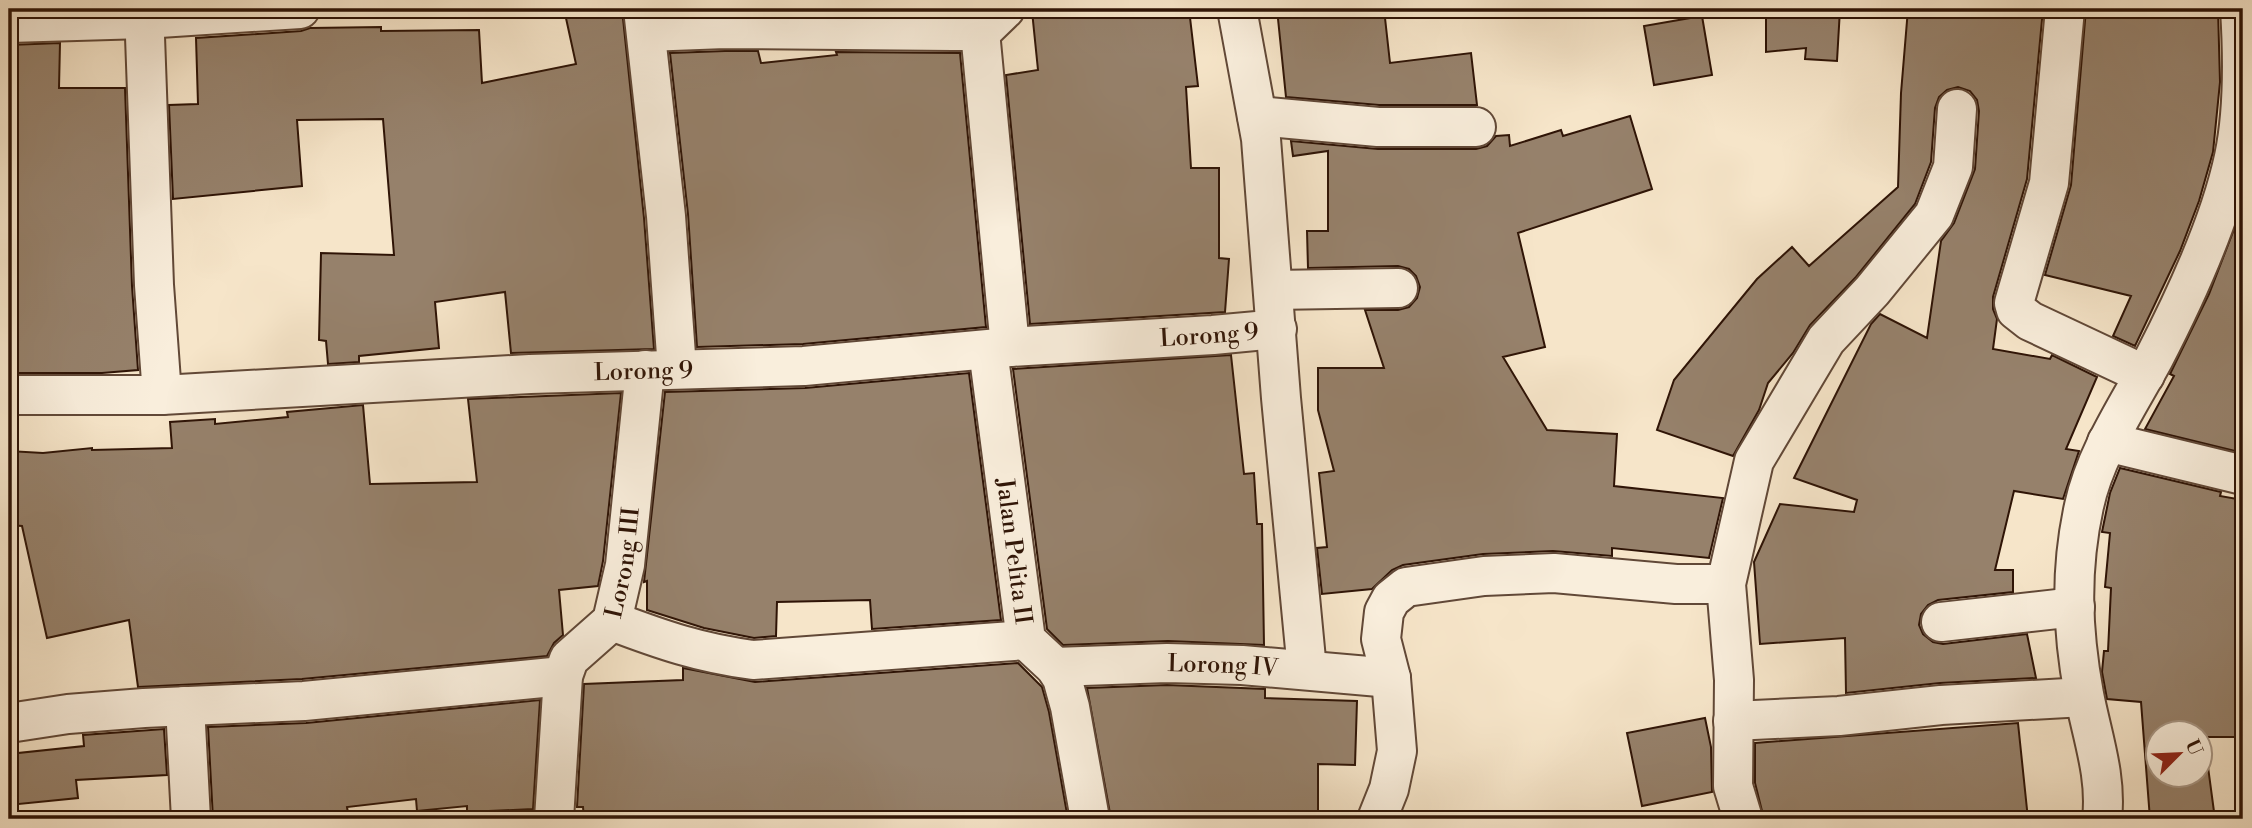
<svg xmlns="http://www.w3.org/2000/svg" width="2252" height="828" font-family="'Libre Bodoni',serif">
  <rect width="100%" height="100%" fill="#f6e5c9"/>
  <filter id="stains"><feTurbulence type="fractalNoise" baseFrequency=".00286" numOctaves="4"/><feColorMatrix values="0 0 0 0 .2 0 0 0 0 .09 0 0 0 0 .02 0 0 0 .5 -.17"/></filter>
  <radialGradient id="worn" r=".72"><stop offset=".6" stop-color="#630" stop-opacity="0"/><stop offset="1" stop-color="#630" stop-opacity=".3"/></radialGradient>
  <!-- building -->
  <path fill="#96816b" stroke="#2f1406" stroke-width="2" fill-rule="evenodd" d="M564 9H622L644 218 654 349 511 353 505 292 435 302 439 348 359 356V362L328 364 326 341 319 340 321 253 394 255 383 119 297 120 302 186 173 199 169 105 198 104 196 38 301 31 310 28 381 27V31L479 30 482 83 576 64Z
    M1107 9H1189L1198 86 1186 87 1191 168H1219V258L1229 259 1225 312 1030 324 1006 75 1038 70 1032 11Z
    M1277 9H1384L1390 63 1471 53 1477 105H1379L1286 97Z
    M1766 9H1840L1837 61 1805 59 1806 48 1766 52Z
    M1908 9H2043L2027 179 1993 297V309L1997 319 1993 349 2050 359 2052 355 2097 377 2066 449 2079 451 2063 499 2014 491 1995 570H2013V592L1938 600 1928 605 1921 614 1919 625 1923 634 1933 642 1943 644 2027 634 2036 678 1940 683 1846 693 1845 638 1760 644 1754 562 1780 504 1854 512 1857 500 1794 478 1871 324 1880 314 1927 338 1941 241 1954 223 1975 169 1979 111 1977 100 1970 91 1958 87 1947 90 1939 97 1935 108 1931 162 1915 204 1856 277 1810 325 1793 353 1768 383 1759 410 1733 456 1657 430 1674 380 1757 279 1792 247 1809 266 1898 187 1901 93Z
    M2086 9H2218L2220 82 2213 152 2199 201 2180 251 2135 346 2113 336 2131 296 2045 275 2071 185Z
    M1702 16 1712 75 1654 85 1644 26Z
    M60 43 59 88H125L132 286 138 370 102 373H9V45Z
    M725 51H758L761 63 837 55 836 52 960 53 986 327 803 344 697 347 688 214 670 53Z
    M1630 116 1652 189 1518 233 1545 347 1503 357 1547 430 1617 434 1614 486 1723 498 1709 558 1612 548V556L1553 551 1483 554 1403 565 1392 570 1372 589 1322 594 1317 548 1327 547 1319 473 1334 471 1318 410V368H1384L1365 310H1398L1409 307 1417 298 1420 287 1416 276 1409 269 1398 266 1308 268 1307 231H1328V151L1293 156 1291 141 1378 149H1476L1487 146 1496 136 1509 135 1510 146 1561 130 1563 136Z
    M2243 206V427L2235 451 2145 429 2174 376 2170 374 2209 294Z
    M1231 355 1244 474 1254 473 1257 524H1262L1264 645 1168 641 1063 645 1047 629 1013 369Z
    M969 373 1001 620 872 629 870 600 777 602 776 636 754 638 704 628 647 610V581L644 582 665 392 805 388Z
    M621 393 603 561 598 586 559 590 563 635 554 643 547 656 302 679 138 687 129 620 47 638 22 526 9 525V451L43 453 92 448V450L172 448 170 422 215 419V424L288 417 287 412 363 405 370 484 477 482 468 399Z
    M2120 468 2221 492 2220 496 2243 500V737H2204L2215 819H2150L2141 702 2107 699 2102 672 2104 651H2108L2111 588 2105 587 2110 533 2102 532 2110 493ZM2158 733H2200V775H2158Z
    M1018 663 1042 687 1049 712 1068 819H584L583 807H577L584 684 683 680V668L755 682Z
    M1167 685 1265 689V698L1357 701 1355 765 1318 764V819H1111L1087 688Z
    M540 700 533 809 467 812V806L417 811 416 799 347 807 349 819H213L208 727 306 723Z
    M1705 718 1711 747 1712 792 1642 806 1627 733Z
    M2018 723 2028 819H1764L1755 783V743Z
    M164 729 167 775 76 780 78 798 9 805V754L84 746 83 735Z"/>
  <g fill="none" stroke-linecap="round" stroke-linejoin="round">
    <defs>
      <g id="minor">
        <path d="M144 9 154 285 162 395"/>
        <path d="M643 9 666 216 677 369"/>
        <path d="M1237 9 1261 139 1281 398 1307 670"/>
        <path d="M2065 9 2049 183 2014 303 2016 310 2030 321 2145 375"/>
        <path d="M9 23 144 19 300 9"/>
        <path d="M646 32 725 29 953 31C966 31 976 29 981 42L1010 347"/>
        <path d="M978 35 1005 9"/>
        <path d="M1257 116 1378 127H1476"/>
        <path d="M1273 290 1398 288"/>
        <path id="s1" d="M988 350 1026 640 1055 667 1062 678 1070 707 1090 819"/>
        <path id="s2" d="M9 395H162L530 374 804 366 1010 347 1213 335 1277 329"/>
        <path d="M2107 442 2243 475"/>
        <path d="M612 621C662 640 700 653 753 660L1026 640"/>
        <path d="M1941 622 2075 607"/>
        <path id="s3" d="M1055 667 1167 663 1242 665 1391 678"/>
        <path d="M185 706 191 819"/>
        <path d="M1733 721 1839 716 1941 705 2084 697"/>
        <path d="M9 723 68 714 144 708 304 701 563 676"/>
        <path id="s4" d="M554 819 563 676 569 659 612 621 625 565 645 370"/>
        <path d="M1377 819 1389 789 1397 751 1391 678 1381 639 1384 612 1391 599 1406 587 1484 576 1554 573 1676 584H1726"/>
        <path d="M1743 819 1733 786 1734 680 1726 584 1754 461 1826 340 1872 291 1934 215 1953 167 1957 109"/>
        <path d="M2102 819C2107 776 2092 736 2084 694 2072 630 2070 570 2084 506 2095 454 2129 404 2154 358 2185 298 2220 223 2234 157 2244 110 2243 56 2240 9"/>
      </g>
    </defs>
    <!-- minor casing -->
    <use href="#minor" stroke="#614837" stroke-width="42"/>
    <!-- minor -->
    <use href="#minor" stroke="#f9eedc" stroke-width="38"/>
  </g>
  <g text-anchor="middle" stroke-width="5" stroke-linejoin="round" paint-order="stroke">
    <!-- street labels -->
    <g font-size="24" fill="#2f1406" stroke="#f9eedc">
      <text dy="8" stroke="none"><textPath href="#s2" startOffset="1202">Lorong 9</textPath></text>
      <text dy="8" stroke="none"><textPath href="#s2" startOffset="635">Lorong 9</textPath></text>
      <text dy="8" stroke="none"><textPath href="#s1" startOffset="203">Jalan Pelita II</textPath></text>
      <text dy="8" stroke="none"><textPath href="#s4" startOffset="278">Lorong III</textPath></text>
      <text dy="8" stroke="none"><textPath href="#s3" startOffset="168">Lorong IV</textPath></text>
    </g>
  </g>
  <!-- margin -->
  <rect width="2252" height="828" fill="none" stroke="#f6e5c9" stroke-width="35"/>
  <rect x="10" y="10" width="2231" height="807" fill="none" stroke="#2f1406" stroke-width="3.5"/>
  <rect x="18" y="18" width="2217" height="793" fill="none" stroke="#2f1406" stroke-width="2"/>
  <!-- north arrow -->
  <g transform="translate(2179 754) rotate(66)"><circle r="33" fill="#f9eedc" stroke="#a89786" stroke-width="2"/>
  <path d="M0-5L12 26L0 18L-12 26Z" fill="#8f2418"/>
  <text y="-10" font-size="19" font-weight="bold" text-anchor="middle" fill="#2f1406">U</text>
  </g>
  <rect width="100%" height="100%" filter="url(#stains)"/>
  <rect width="100%" height="100%" fill="url(#worn)"/>
</svg>
